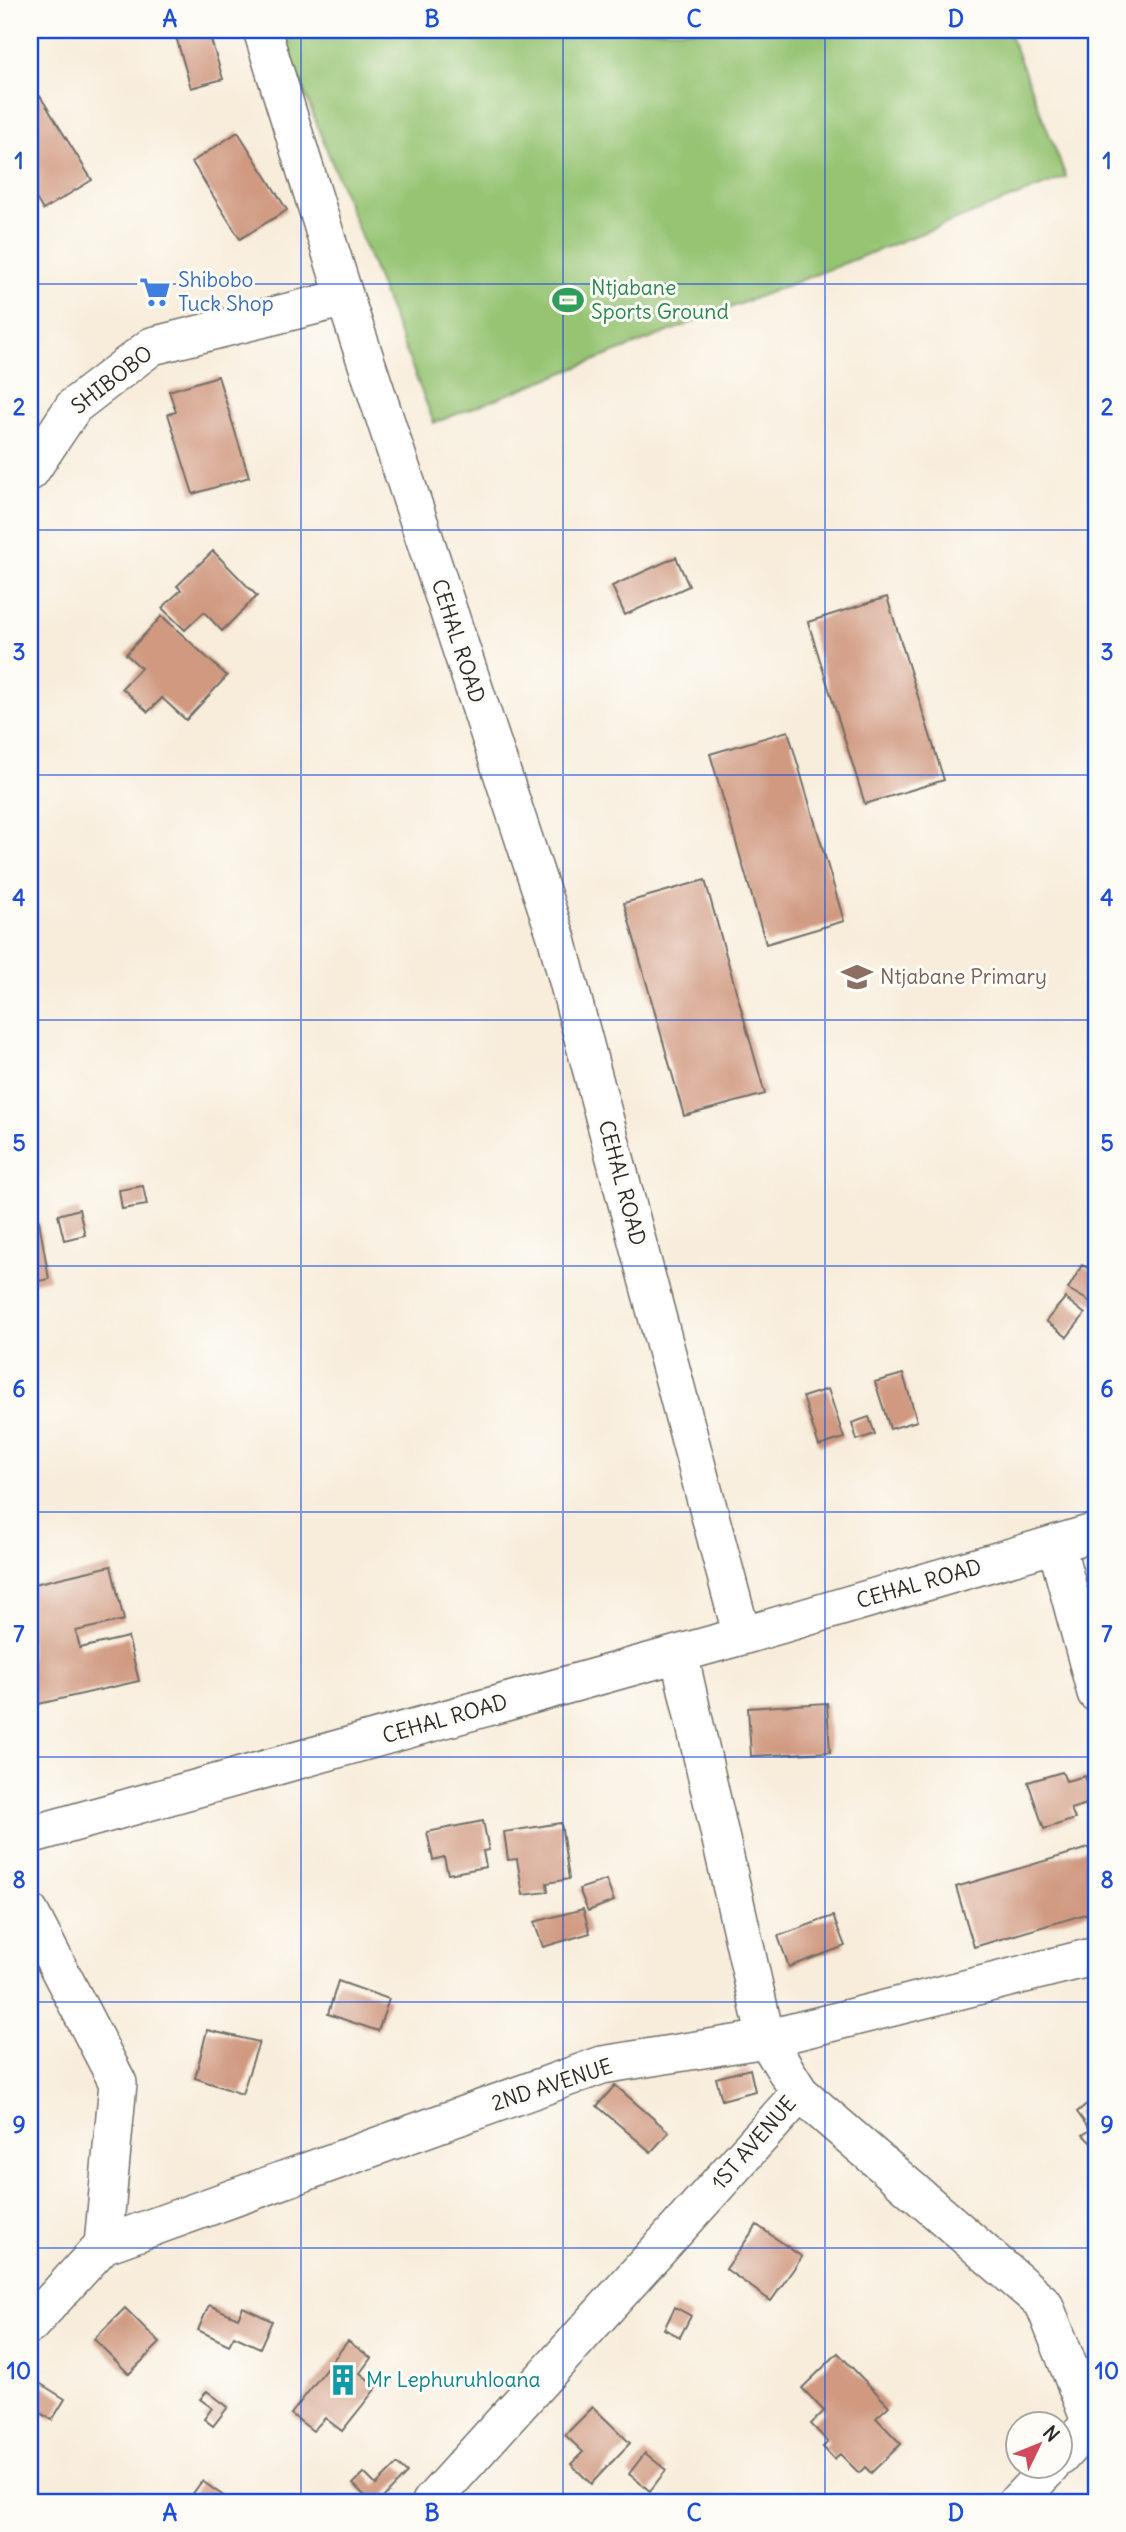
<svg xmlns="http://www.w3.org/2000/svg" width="1126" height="2532" font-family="Delius,sans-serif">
  <rect width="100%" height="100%" fill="#fdfcf7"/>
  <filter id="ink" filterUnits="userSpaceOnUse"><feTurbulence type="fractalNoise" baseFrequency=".0143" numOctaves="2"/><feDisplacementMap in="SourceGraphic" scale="14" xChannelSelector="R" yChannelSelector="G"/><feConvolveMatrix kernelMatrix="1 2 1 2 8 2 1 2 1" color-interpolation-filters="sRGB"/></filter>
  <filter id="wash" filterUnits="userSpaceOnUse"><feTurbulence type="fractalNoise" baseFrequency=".00686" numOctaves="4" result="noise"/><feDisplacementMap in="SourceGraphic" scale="28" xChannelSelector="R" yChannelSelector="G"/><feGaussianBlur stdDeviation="1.57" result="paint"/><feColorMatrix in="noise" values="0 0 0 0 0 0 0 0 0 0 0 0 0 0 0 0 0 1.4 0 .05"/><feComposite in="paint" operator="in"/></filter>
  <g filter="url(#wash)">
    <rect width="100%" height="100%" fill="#f8eddb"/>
    <!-- green -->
    <path fill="#96c473" stroke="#60784f" stroke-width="2" d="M280 30H1008L1066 177 434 423Z"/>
    <g id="blocks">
      <!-- building -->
      <path fill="#d09980" d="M174 30H208L223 79 191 88Z
        M40 96 92 180 43 210 30 189V102Z
        M238 132 287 210 240 239 192 162Z
        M218 376 249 477 193 494 168 414 176 412 169 391Z
        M213 551 257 596 222 631 204 612 185 630 162 608 181 590 177 586Z
        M676 557 689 586 625 615 612 586Z
        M887 597 944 780 865 804 808 622Z
        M162 616 227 676 186 720 162 698 148 712 122 688 141 668 126 654Z
        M788 731 844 921 766 944 710 754Z
        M705 880 765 1094 684 1116 624 903Z
        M143 1186 147 1205 122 1209 119 1190Z
        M79 1209 85 1235 64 1240 58 1215Z
        M39 1221 49 1279 30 1283V1223Z
        M1082 1265 1096 1273V1305L1068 1289Z
        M1065 1298 1085 1314 1067 1337 1046 1321Z
        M903 1374 917 1421 890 1429 875 1382Z
        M828 1389 844 1438 819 1446 803 1397Z
        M869 1417 875 1434 857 1440 852 1423Z
        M111 1566 124 1620 76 1631 80 1648 128 1637 139 1681 30 1706V1585Z
        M827 1703 830 1752 751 1756 748 1708Z
        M1062 1772 1066 1781 1085 1776 1093 1802 1071 1809 1075 1819 1044 1829 1028 1782Z
        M483 1821 489 1850 483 1851 486 1867 448 1874 444 1857 433 1860 427 1832Z
        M561 1823 569 1879 547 1883 548 1892 523 1895 517 1859 508 1860 504 1832Z
        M1092 1847 1096 1863V1911L974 1947 956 1887Z
        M606 1880 614 1901 588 1911 579 1889Z
        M583 1909 590 1933 543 1947 534 1922Z
        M833 1916 845 1946 789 1967 778 1936Z
        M338 1981 389 1999 378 2031 328 2014Z
        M207 2030 259 2042 242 2094 195 2078Z
        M750 2069 755 2091 722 2100 716 2078Z
        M615 2085 669 2132 651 2152 597 2106Z
        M1096 2087V2148L1083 2135 1090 2130 1077 2112 1095 2097 1091 2091Z
        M757 2225 802 2257 771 2301 726 2269Z
        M209 2305 238 2318 243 2307 272 2321 260 2348 234 2336 229 2345 198 2330Z
        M675 2307 691 2316 680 2337 664 2329Z
        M125 2308 160 2343 129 2374 94 2339Z
        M348 2341 371 2358 360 2373 377 2387 342 2431 325 2418 313 2431 291 2414Z
        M838 2353 889 2406 876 2418 901 2444 871 2473 865 2467 859 2473 840 2454 834 2459 823 2447 828 2442 811 2424 824 2411 802 2388Z
        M33 2379 65 2399 52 2420 30 2406V2385Z
        M207 2391 228 2407 213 2426 204 2419 212 2408 200 2399Z
        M593 2407 630 2443 591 2484 571 2464 583 2452 565 2435Z
        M645 2453 666 2470 650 2491 629 2474Z
        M397 2464 407 2473 379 2502H371L353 2484 364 2473 376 2485Z
        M202 2481 225 2497 221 2502H187Z"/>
    </g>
  </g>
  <g filter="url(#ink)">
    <use href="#blocks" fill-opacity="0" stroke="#736f69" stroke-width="2"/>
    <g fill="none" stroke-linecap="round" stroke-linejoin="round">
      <defs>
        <path id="minor" d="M30 472 74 406 152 346 345 298
          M1056 1544 1096 1693
          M742 1636 1096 1532
          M30 1835 742 1636 556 936 345 298 262 30
          M30 1913 118 2083 103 2245 30 2325
          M800 2093 1044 2304 1091 2423 1096 2427
          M103 2245 602 2065 766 2039 1096 1956
          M1060 2457 1096 2417
          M431 2502 800 2093 766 2039 679 1654
          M1017 2502 1051 2466"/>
      </defs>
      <!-- minor casing -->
      <use href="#minor" stroke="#736f69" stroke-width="40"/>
      <!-- minor -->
      <use href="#minor" stroke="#fff" stroke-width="37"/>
    </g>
  </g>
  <!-- grid -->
  <path fill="none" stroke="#1d4ed8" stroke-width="2" stroke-opacity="0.55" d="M301 30V2502M563 30V2502M825 30V2502M30 284H1096M30 530H1096M30 775H1096M30 1020H1096M30 1266H1096M30 1512H1096M30 1757H1096M30 2002H1096M30 2248H1096"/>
  <!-- icons -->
  <defs>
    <symbol id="supermarket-bare" viewBox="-9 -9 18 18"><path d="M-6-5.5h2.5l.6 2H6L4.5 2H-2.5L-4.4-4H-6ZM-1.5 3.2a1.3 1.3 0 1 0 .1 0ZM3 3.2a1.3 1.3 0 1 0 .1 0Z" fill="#3f7fe0" stroke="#fdfcf7" stroke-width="2.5" paint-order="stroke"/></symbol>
    <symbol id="stadium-bare" viewBox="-9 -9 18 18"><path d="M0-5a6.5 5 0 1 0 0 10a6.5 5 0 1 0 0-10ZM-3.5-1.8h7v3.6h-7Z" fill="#2e9e5b" stroke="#fdfcf7" stroke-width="2.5" paint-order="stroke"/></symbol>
    <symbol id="school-bare" viewBox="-9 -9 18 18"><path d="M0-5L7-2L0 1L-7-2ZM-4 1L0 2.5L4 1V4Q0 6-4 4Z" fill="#8d6e63" stroke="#fdfcf7" stroke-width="2.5" paint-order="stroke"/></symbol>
    <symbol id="building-bare" viewBox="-9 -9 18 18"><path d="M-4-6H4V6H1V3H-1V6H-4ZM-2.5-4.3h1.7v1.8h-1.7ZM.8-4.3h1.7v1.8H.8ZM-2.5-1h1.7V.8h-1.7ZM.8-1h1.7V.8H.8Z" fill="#0f9aa8" stroke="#fdfcf7" stroke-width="2.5" paint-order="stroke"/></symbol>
  </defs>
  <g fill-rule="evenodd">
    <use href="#supermarket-bare" x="133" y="270" width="44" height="44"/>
    <use href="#stadium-bare" x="546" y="278" width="44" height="44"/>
    <use href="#school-bare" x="835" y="955" width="44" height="44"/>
    <use href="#building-bare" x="321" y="2358" width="44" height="44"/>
  </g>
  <g text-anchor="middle" stroke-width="6" stroke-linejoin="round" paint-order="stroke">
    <!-- shop labels -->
    <g font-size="21" fill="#366cbe" stroke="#fdfcf7" text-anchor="start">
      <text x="178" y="287">Shibobo<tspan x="178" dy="24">Tuck Shop</tspan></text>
    </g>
    <!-- leisure labels -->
    <g font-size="21" fill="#27864d" stroke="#fdfcf7" text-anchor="start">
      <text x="591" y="295">Ntjabane<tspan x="591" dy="24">Sports Ground</tspan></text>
    </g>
    <!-- street labels -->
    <g font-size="21" fill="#2b2b2b" stroke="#fdfcf7">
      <text transform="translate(112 380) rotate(-38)" y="7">SHIBOBO</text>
      <text transform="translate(458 641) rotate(72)" y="7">CEHAL ROAD</text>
      <text transform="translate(622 1183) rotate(75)" y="7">CEHAL ROAD</text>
      <text transform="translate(919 1584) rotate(-16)" y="7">CEHAL ROAD</text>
      <text transform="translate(445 1719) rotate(-16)" y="7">CEHAL ROAD</text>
      <text transform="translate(552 2085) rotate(-18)" y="7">2ND AVENUE</text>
      <text transform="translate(754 2143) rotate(-49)" y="7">1ST AVENUE</text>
    </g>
    <!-- education labels -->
    <g font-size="21" fill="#785e54" stroke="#fdfcf7" text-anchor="start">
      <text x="880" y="984">Ntjabane Primary</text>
    </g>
    <!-- culture labels -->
    <g font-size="21" fill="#0d838f" stroke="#fdfcf7" text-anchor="start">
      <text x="366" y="2387">Mr Lephuruhloana</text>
    </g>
  </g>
  <!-- margin -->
  <rect width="1126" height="2532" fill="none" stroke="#fdfcf7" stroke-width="77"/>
  <!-- north arrow -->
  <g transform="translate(1039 2445) rotate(47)"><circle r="33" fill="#fdfcf7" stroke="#a9a8a5" stroke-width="2"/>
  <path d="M0-5L12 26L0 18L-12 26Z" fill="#d1495b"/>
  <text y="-10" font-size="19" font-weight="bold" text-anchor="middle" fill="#2b2b2b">N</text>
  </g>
  <rect x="38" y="38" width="1050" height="2456" fill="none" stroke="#1d4ed8" stroke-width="2.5"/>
  <g font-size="23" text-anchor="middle" font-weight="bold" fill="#1d4ed8">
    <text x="170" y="27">A</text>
    <text x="432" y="27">B</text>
    <text x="694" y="27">C</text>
    <text x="956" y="27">D</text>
    <text x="19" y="169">1</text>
    <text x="1107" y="169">1</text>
    <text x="19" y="415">2</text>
    <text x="1107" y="415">2</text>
    <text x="19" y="660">3</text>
    <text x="1107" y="660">3</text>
    <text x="19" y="906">4</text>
    <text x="1107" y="906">4</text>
    <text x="19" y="1151">5</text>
    <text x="1107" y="1151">5</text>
    <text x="19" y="1397">6</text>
    <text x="1107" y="1397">6</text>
    <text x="19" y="1642">7</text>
    <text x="1107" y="1642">7</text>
    <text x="19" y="1888">8</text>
    <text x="1107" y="1888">8</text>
    <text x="19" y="2133">9</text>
    <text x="1107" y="2133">9</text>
    <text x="19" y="2379">10</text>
    <text x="1107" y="2379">10</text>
    <text x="170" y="2521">A</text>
    <text x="432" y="2521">B</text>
    <text x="694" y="2521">C</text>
    <text x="956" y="2521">D</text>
  </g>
</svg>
